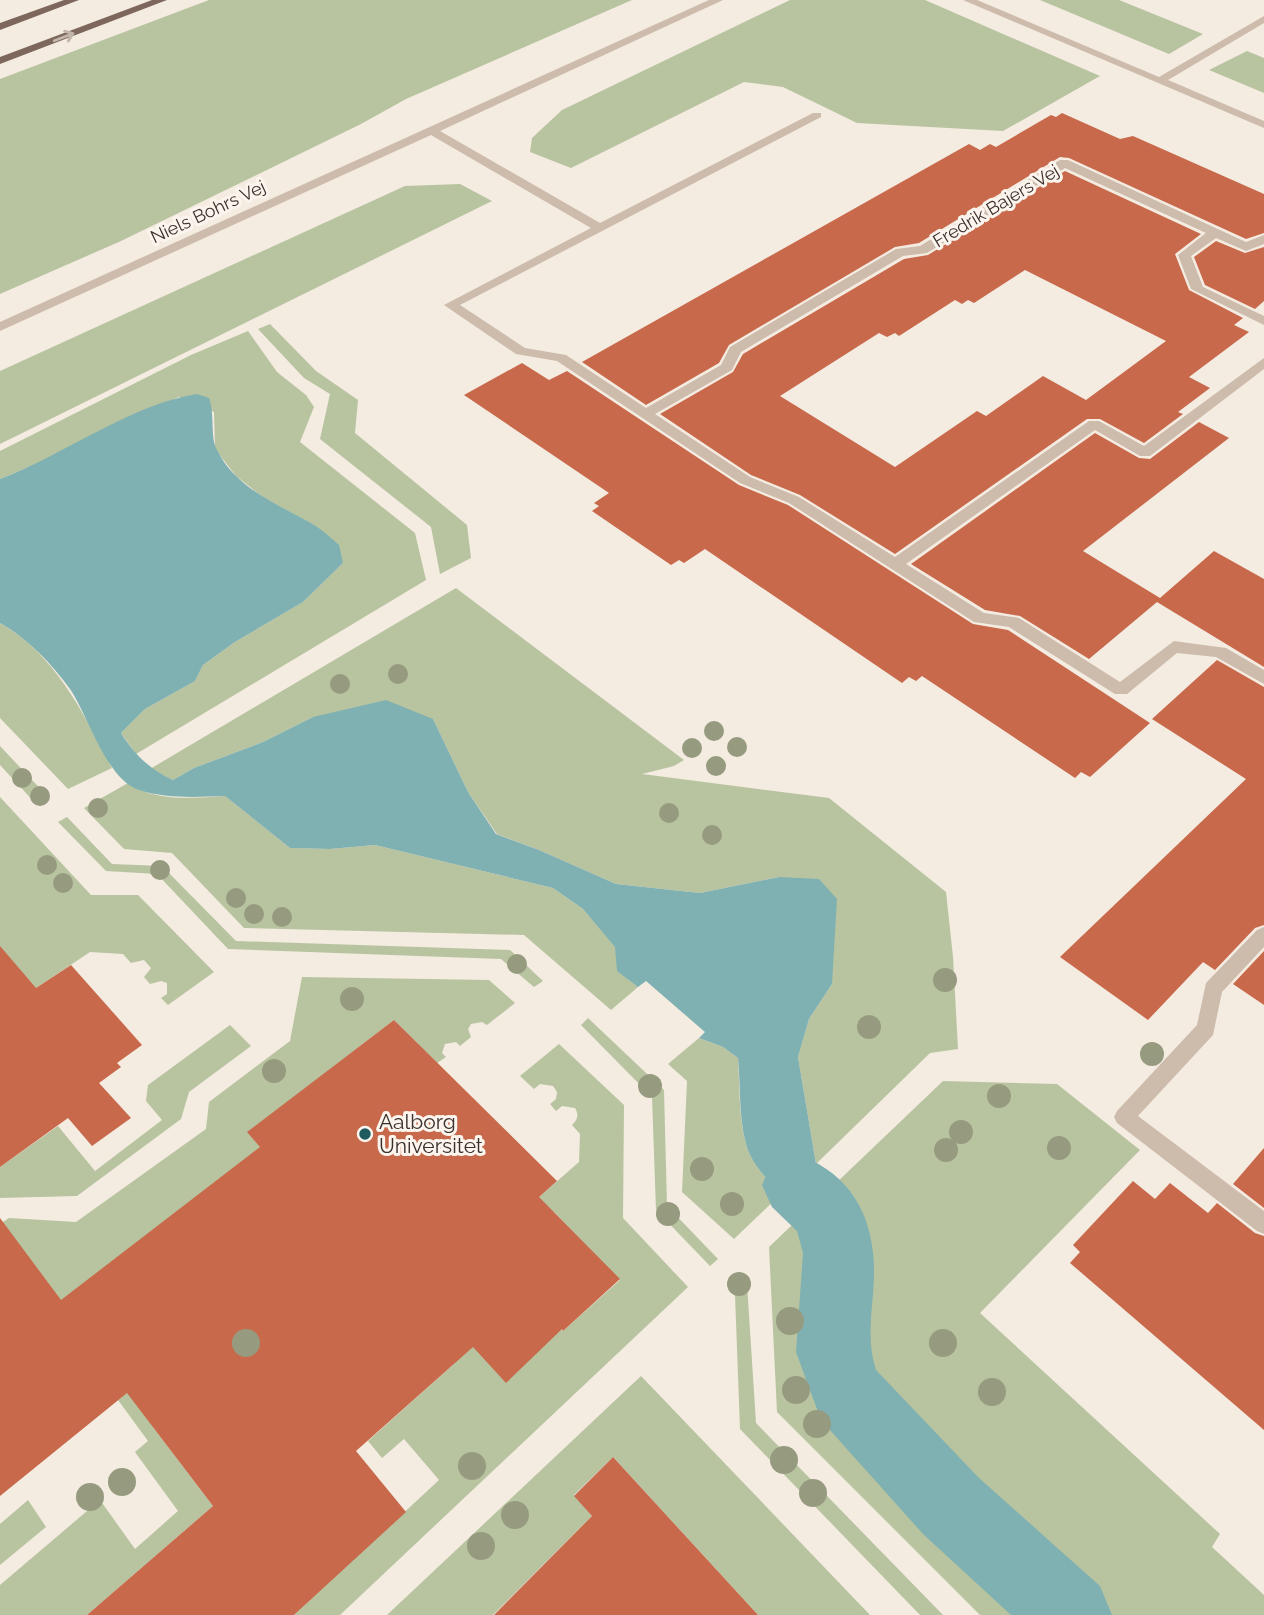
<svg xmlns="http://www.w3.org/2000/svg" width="1264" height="1615" font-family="Raleway,sans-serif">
  <rect width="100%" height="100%" fill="#f4ebe1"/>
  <!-- green -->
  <path fill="#b8c4a0" d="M209 0H632L406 99 361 124 121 241 0 294V79Z
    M790 0H925L1100 76 1003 131 857 123 783 87 744 82 571 168 530 152 532 138 562 110Z
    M1040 0H1119L1203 34 1169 54Z
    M1247 51 1264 58V93L1209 70Z
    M460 184 492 201 0 444V371L405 186Z
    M270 324 316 371 358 400 355 433 467 525 471 558 440 574 431 527 320 439 330 394 304 378 258 329Z
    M248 331 277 372 306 395 314 407 300 442 415 533 426 580 136 754 121 733 145 709 195 681 203 665 235 642 303 602 343 563 312 524 264 498 236 476 215 449 214 412 179 397C118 421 61 456 0 479V451L191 355Z
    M456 588 684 760 674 766 642 774 829 798 946 892 953 957 958 1049 930 1053 816 1164 798 1057 809 1019 832 984 779 877 700 893 616 884 539 850 497 834 468 792 433 719 313 717 263 742 194 768 173 780 150 769Z
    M0 623C55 654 84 714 112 768L68 789 0 718Z
    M0 746 49 798 37 805 0 765Z
    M128 783C154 802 194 798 225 796L290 848 330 849 375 845 553 888 583 909 616 947 618 971 638 987 611 1010 524 935 244 928 172 853 124 849 84 808Z
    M0 797 91 895H138L214 972 168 1005 161 998 167 994V983L161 981 150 984 144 977 151 968 144 960 131 963 123 954 90 952 15 1002 0 946Z
    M67 817 112 864 162 866 236 941 510 950 543 981 534 987 501 959 228 949 157 874 106 871 58 822Z
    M302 977 489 980 515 1003 487 1025 482 1022 471 1024 468 1029 471 1037 460 1046 456 1042 445 1044 442 1053 446 1057 437 1063 394 1020 248 1132 275 1164 39 1318 48 1283 0 1224 9 1218 76 1222 206 1129 209 1102 290 1041Z
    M588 1018 664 1090 667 1206 718 1259 710 1266 656 1210 652 1097 581 1025Z
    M230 1025 251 1046 189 1092 181 1119 77 1196 0 1198V1167L58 1126 95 1171 162 1120 146 1101 148 1085Z
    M699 1038 723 1047 738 1058C740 1088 738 1127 750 1155 757 1170 770 1182 781 1194L734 1239 682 1192 687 1081 668 1064Z
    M559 1044 624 1105 623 1218 688 1287 340 1615H294L439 1480 404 1439 382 1458 368 1441 455 1363 429 1333 548 1315 563 1331 620 1280 554 1212 515 1245 501 1230 579 1162 580 1134 572 1125C578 1119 579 1115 575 1108L562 1106 556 1111 550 1104 556 1099 557 1092 553 1086 540 1084 534 1089 520 1076Z
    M943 1081 1057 1084 1140 1150 980 1313 1220 1534 1212 1547 1264 1595V1615H1101L1093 1609 1087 1615H980L777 1412 769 1247Z
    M739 1273 747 1284 756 1423 943 1615H920L740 1429 735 1295 727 1285Z
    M214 1322 153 1427 213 1506 87 1615H0V1585L100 1500 135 1549 178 1511 135 1452 148 1441 118 1400Z
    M641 1376 870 1615H758L613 1457 574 1495 592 1516 493 1615H387Z
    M28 1500 46 1527 0 1565V1524Z"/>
  <!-- water -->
  <path fill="#7fb0b2" d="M197 394 209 398C215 414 210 438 217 450 235 487 275 503 309 522 320 528 330 537 339 545L343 563 303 602 235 642 203 665 195 681 145 709 121 733C135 755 149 769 173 780L194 768 263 742 313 717 386 700 433 719 468 792 496 834 539 850 616 884 700 893 779 877 819 879 837 899 832 984 809 1019 798 1057 816 1164 796 1185 781 1194C770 1182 757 1170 750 1155 738 1127 741 1089 738 1058L723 1047 699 1038 705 1032 646 981 638 987 617 971 615 947 583 909 553 888 375 845 330 849 290 848 225 796C196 797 167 799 139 790 106 779 89 717 70 689 52 664 27 638 0 623V479C64 455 129 405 197 394Z"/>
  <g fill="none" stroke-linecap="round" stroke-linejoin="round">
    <!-- canal -->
    <path fill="#7fb0b2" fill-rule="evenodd" d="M796 1153C842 1171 868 1203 873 1253 878 1292 863 1332 876 1370L979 1478 1100 1586 1112 1615H1011L923 1534 821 1420 796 1352 803 1253 797 1231 772 1207 762 1185 772 1163Z"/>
  </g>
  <!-- building -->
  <path fill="#c8694b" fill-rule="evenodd" d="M1062 113 1120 139 1133 136 1264 194V233L1246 239 1069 158 1060 157 919 243 895 247 729 345 719 363 646 405 582 362 969 144 980 150 990 144 996 147 1051 115 1056 117Z
    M1065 171 1201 234 1175 254 1189 290 1243 318 1234 325 1249 332 1189 377 1210 388 1178 412 1183 414 1144 443 1100 419H1087L895 554 800 495 751 475 660 414 733 372 743 354 904 259 928 255ZM1025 270 1166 341 1086 400 1043 376 986 416 977 411 895 467 780 396 879 333 887 337 895 333 899 336 955 300 962 304 968 300 974 303Z
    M1216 241 1245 253 1264 247V301L1255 309 1205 285 1194 257Z
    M522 363 549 380 567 371 739 485 788 505 973 624 1008 630 1150 723 1090 777 1081 772 1075 778 922 676 916 681 909 677 902 683 705 549 684 563 679 560 671 565 592 511 599 506 594 503 609 493 464 395Z
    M1199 422 1229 438 1083 551 1160 598 1214 551 1264 579V667L1157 602 1089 659 1020 616 985 610 911 564 1095 433 1139 458 1150 459Z
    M1217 660 1264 687V925L1255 928 1215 970 1203 962 1148 1020 1060 957 1246 779 1152 719Z
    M0 946 36 988 71 965 142 1045 117 1063 121 1067 99 1083 131 1118 92 1146 68 1118 0 1167Z
    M1264 951V1005L1233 984Z
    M394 1020 557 1181 539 1197 620 1279 563 1331 562 1329 506 1383 473 1347 356 1451 406 1512 294 1615H87L213 1506 127 1393 0 1496V1218L61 1300 260 1147 247 1132Z
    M1264 1148V1208L1233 1184Z
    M1133 1181 1155 1199 1170 1183 1208 1213 1217 1203 1255 1233 1264 1236V1430L1070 1263 1080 1252 1073 1245Z
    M613 1457 758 1615H494L592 1516 574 1496Z"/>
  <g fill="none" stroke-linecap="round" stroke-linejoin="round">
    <!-- minor -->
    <path fill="#cdbbac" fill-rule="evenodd" d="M709 0H723L440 131 600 223 813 113H821V117L460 305 525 348 566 355 646 408 721 365 730 347 896 249 920 246 1060 160H1068L1246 242 1264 235V244L1246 251 1216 238 1191 256 1203 287 1264 316V325L1191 289 1178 255 1206 233 1065 168 927 253 903 256 741 352 732 370 655 414 750 477 799 497 895 557 1089 421H1099L1144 446 1264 358V369L1150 456H1140L1095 430 906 564 984 613 1019 618 1120 682 1174 641 1226 648 1264 670V684L1216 657 1177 653 1127 694H1115L1009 627 974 622 789 503 740 483 557 361 516 354 444 305 591 228 431 135 0 331V322Z
      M963 0H977L1159 77 1264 16V23L1168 80 1264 121V128Z
      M1264 927V947L1222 992 1213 1035 1138 1116 1264 1211V1234L1257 1231 1117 1123 1114 1117 1117 1111 1197 1025 1206 983 1257 930Z"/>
    <!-- major -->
    <path fill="#7d675c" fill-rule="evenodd" d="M64 0H79L0 30V23Z
      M152 0H167L0 64V57Z"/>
  </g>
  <!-- trees -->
  <g fill="#969b7f">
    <circle cx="398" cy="674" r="10"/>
    <circle cx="340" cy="684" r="10"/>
    <circle cx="714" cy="731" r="10"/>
    <circle cx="737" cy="747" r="10"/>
    <circle cx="692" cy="748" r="10"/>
    <circle cx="716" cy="766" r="10"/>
    <circle cx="22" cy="778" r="10"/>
    <circle cx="40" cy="796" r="10"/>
    <circle cx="98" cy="808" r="10"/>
    <circle cx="669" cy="813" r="10"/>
    <circle cx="712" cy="835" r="10"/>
    <circle cx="47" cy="865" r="10"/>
    <circle cx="160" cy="870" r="10"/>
    <circle cx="63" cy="883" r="10"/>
    <circle cx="236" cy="898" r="10"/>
    <circle cx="254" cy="914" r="10"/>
    <circle cx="282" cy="917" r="10"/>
    <circle cx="517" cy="964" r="10"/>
    <circle cx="945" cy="980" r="12"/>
    <circle cx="352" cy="999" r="12"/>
    <circle cx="869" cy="1027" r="12"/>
    <circle cx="1152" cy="1054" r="12"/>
    <circle cx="274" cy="1071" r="12"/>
    <circle cx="650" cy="1086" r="12"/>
    <circle cx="999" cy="1096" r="12"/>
    <circle cx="961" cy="1132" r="12"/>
    <circle cx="1059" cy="1148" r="12"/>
    <circle cx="946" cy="1150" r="12"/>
    <circle cx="702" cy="1169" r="12"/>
    <circle cx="732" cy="1204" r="12"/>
    <circle cx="668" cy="1214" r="12"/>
    <circle cx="739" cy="1284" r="12"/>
    <circle cx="790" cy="1321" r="14"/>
    <circle cx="246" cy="1343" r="14"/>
    <circle cx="943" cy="1343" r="14"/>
    <circle cx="796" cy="1390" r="14"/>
    <circle cx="992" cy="1392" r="14"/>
    <circle cx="817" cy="1424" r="14"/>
    <circle cx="784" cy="1460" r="14"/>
    <circle cx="472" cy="1466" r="14"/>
    <circle cx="122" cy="1482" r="14"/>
    <circle cx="813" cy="1493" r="14"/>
    <circle cx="90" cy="1497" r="14"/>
    <circle cx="515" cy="1515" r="14"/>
    <circle cx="481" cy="1546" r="14"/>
  </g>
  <!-- one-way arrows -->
  <defs><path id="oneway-shaft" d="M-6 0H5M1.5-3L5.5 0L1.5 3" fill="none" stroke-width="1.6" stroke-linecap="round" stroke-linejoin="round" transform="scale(1.75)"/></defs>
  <use stroke="#c2b5ac" href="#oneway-shaft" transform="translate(64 37) rotate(-21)"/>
  <!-- markers -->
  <circle fill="#1f5a5e" stroke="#fbf5ee" stroke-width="2.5" cx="365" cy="1134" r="7"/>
  <g text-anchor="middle" stroke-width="6" stroke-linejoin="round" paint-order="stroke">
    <!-- far-street labels -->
    <g font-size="18" fill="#3b302b" stroke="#fbf5ee">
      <text transform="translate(996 206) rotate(-31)" y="6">Fredrik Bajers Vej</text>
      <text transform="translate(208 212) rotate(-25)" y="6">Niels Bohrs Vej</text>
    </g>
    <!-- poi labels -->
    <g font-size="21" fill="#3b302b" stroke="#fbf5ee" text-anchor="start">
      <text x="379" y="1129">Aalborg<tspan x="379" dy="24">Universitet</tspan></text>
    </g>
  </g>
</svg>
